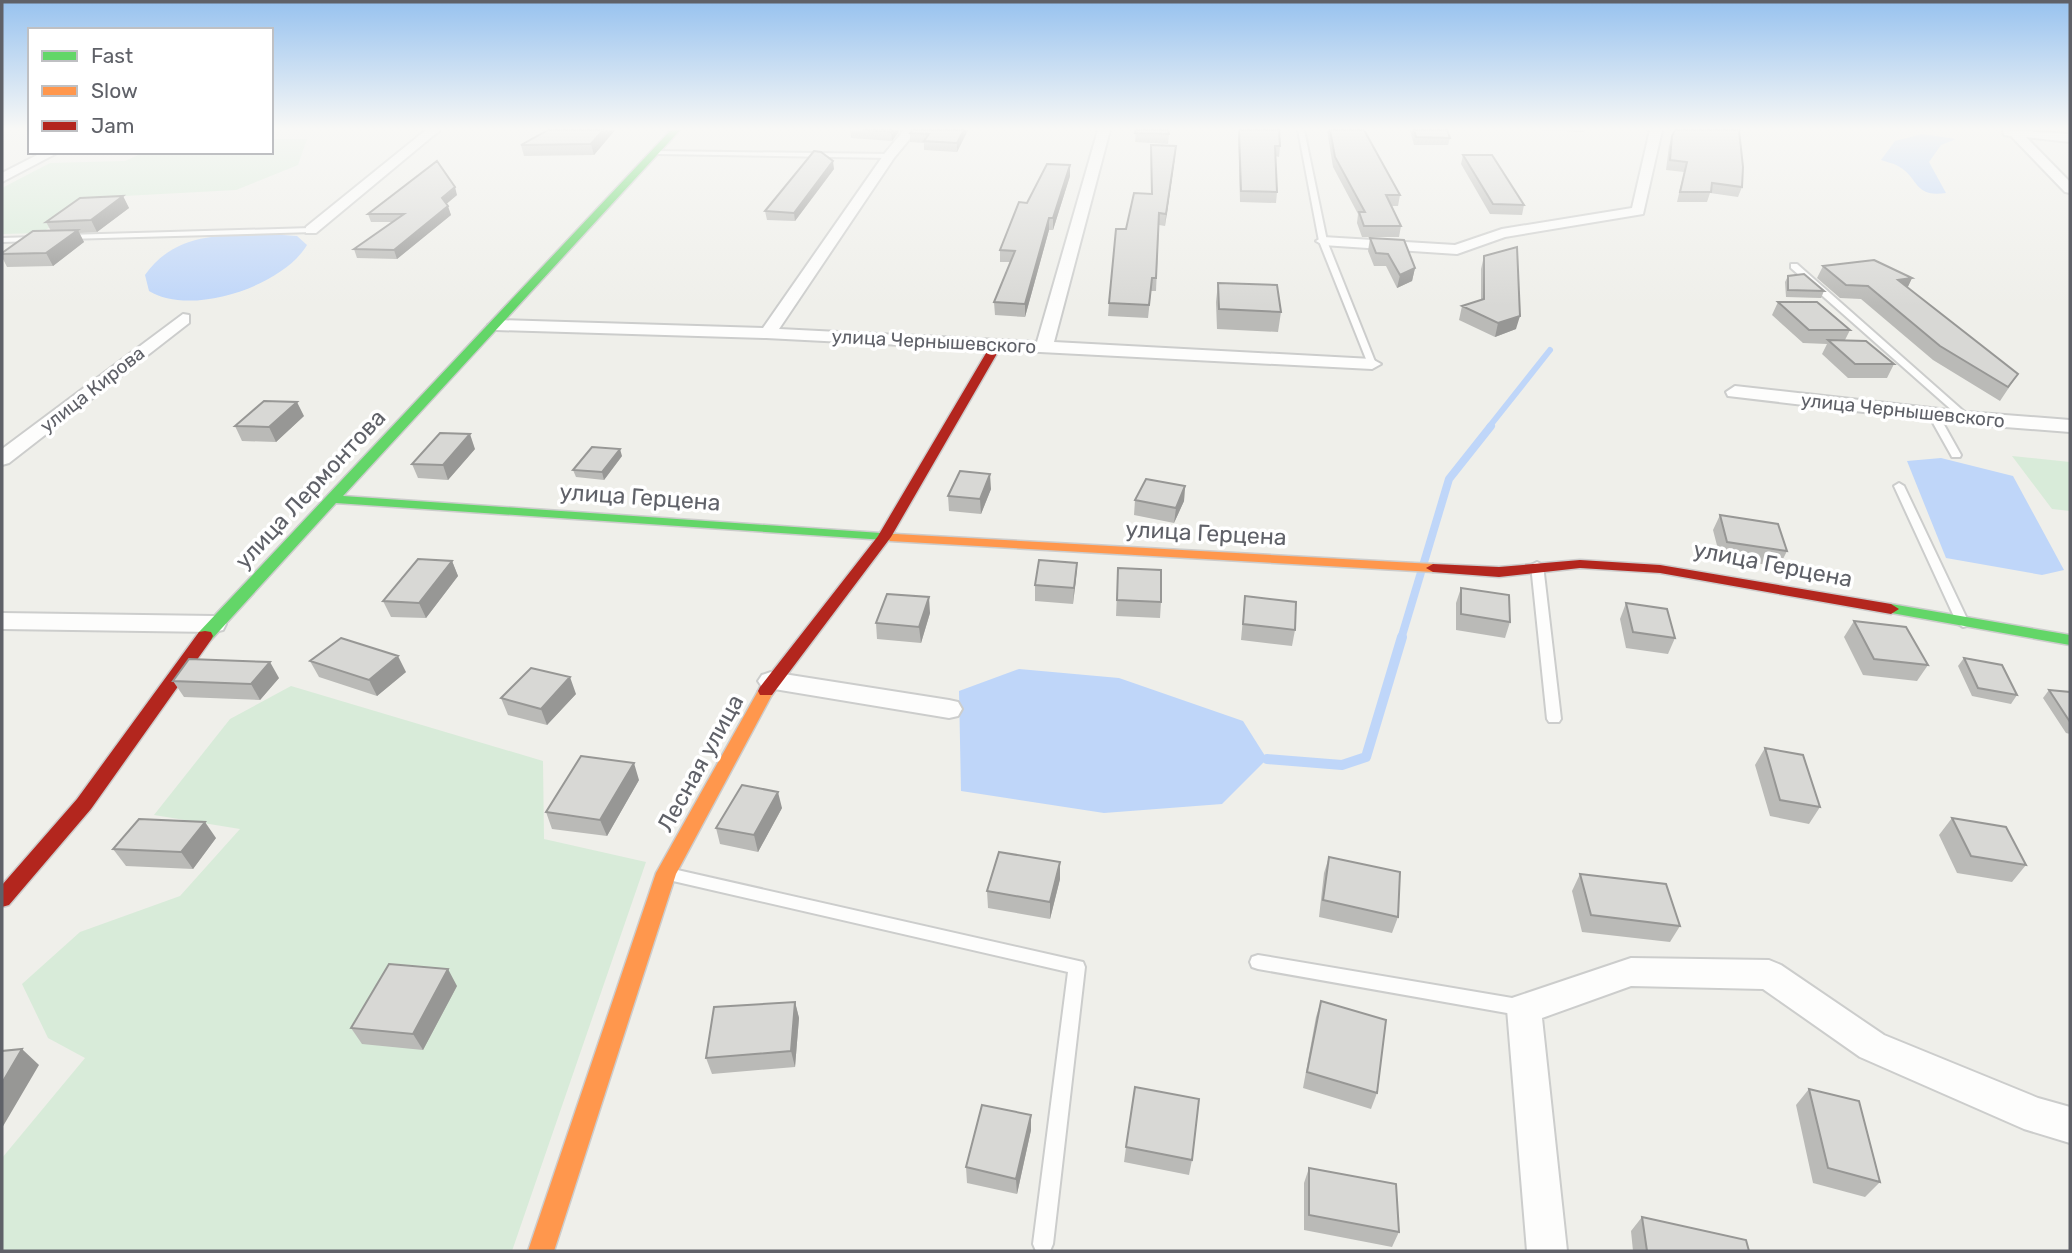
<svg xmlns="http://www.w3.org/2000/svg" width="2072" height="1253" font-family="Rubik,sans-serif">
  <rect width="100%" height="100%" fill="#efefea"/>
  <!-- green -->
  <path fill="#d8ebd9" d="M271 139H307L298 165 236 190 87 198 42 233 2 234V188L50 163 125 161 145 152H271Z
    M2012 456 2070 462V511L2052 509Z
    M291 686 543 761 544 839 646 862 512 1251H2V1158L85 1058 48 1038 22 984 80 932 180 896 240 829 154 815 230 719Z"/>
  <!-- water -->
  <path fill="#bfd6f9" d="M1922 134 1956 139 1941 145 1929 162 1946 193C1913 198 1919 177 1898 166 1893 163 1886 162 1881 160L1895 141Z
    M269 234 297 236 307 245C283 286 191 317 149 291L145 275C175 232 223 235 269 234Z
    M1941 458 2013 476 2064 570 2042 575 1946 558 1907 461Z
    M1019 669 1119 678 1243 721 1267 759 1222 804 1104 813 961 791 959 691Z"/>
  <g fill="none" stroke-linecap="round" stroke-linejoin="round">
    <!-- stream-far2 -->
    <path stroke="#bfd6f9" stroke-width="6" d="M1489 427 1550 350"/>
    <!-- stream-far1 -->
    <path stroke="#bfd6f9" stroke-width="8" d="M1401 639 1449 479 1491 426"/>
    <!-- stream -->
    <path stroke="#bfd6f9" stroke-width="10" d="M1267 759 1342 765 1366 757 1402 637"/>
    <defs>
      <path id="lane" d="M1298 130H1304L1327 241 1376 364 1375 366 1368 364 1319 241Z
        M656 151 889 154 892 156 889 158 658 154Z
        M311 228 315 230 314 232 67 239 63 237 67 235Z
        M35 237H38V241L2 242V238Z
        M1791 264H1797L1969 416V420H1963L1791 268Z
        M1933 411 1938 414 1961 455 1960 457H1952L1951 455 1928 414Z
        M1899 483 1904 486 1969 623 1967 626 1963 627 1957 623 1894 486Z
        M1537 562 1543 565 1561 719 1559 722H1549L1547 719 1531 565Z
        M673 869 1083 962 1085 967 1053 1244 1050 1251H1036L1033 1244 1068 972 673 881 668 879 665 875 668 871Z
        M1258 955 1524 1000 1530 1003 1533 1008 1530 1013 1524 1016 1258 969 1252 967 1250 962 1252 957Z"/>
      <path id="street" d="M426 130H440L316 233H306V227Z
        M904 130H917L894 158 779 329 1037 342 1098 130H1110L1054 342 1372 359 1381 364 1372 369 766 338 496 330 488 325 496 320 763 328 885 153Z
        M1650 130H1662L1643 214 1505 237 1457 254 1323 245 1316 241 1323 237 1455 245 1502 229 1632 208Z
        M2003 130 2070 134V142L2026 137 2070 182V193L2065 192 2011 136 2004 135Z
        M43 152H59L2 182V173Z
        M183 314 189 315V323L9 463 2 465V449Z
        M1735 386 1966 412 2070 420V432L1966 424 1728 396 1726 392Z
        M2 613 214 616 223 618 226 624 223 630 214 632 2 629Z
        M771 672 949 700 958 702 962 709 958 716 949 718 762 687 758 681 762 675Z
        M1631 958 1769 960 1781 965 1884 1035 2038 1098 2070 1107V1143L2024 1129 1860 1057 1763 989 1631 986 1542 1018 1567 1251H1527L1507 1009 1512 998Z"/>
      <path id="fast" d="M671 130H680L343 496 895 534 900 535 902 538 900 541 336 503 211 640H199L197 636 199 632Z
        M1891 604 2070 635V645L1886 612 1883 609Z"/>
      <path id="slow" d="M895 534 1433 564 1440 568 1433 572 890 541 888 538 890 535Z
        M766 685 774 691 676 874 554 1251H528L656 873 758 691Z"/>
      <path id="jam" d="M992 343 1002 345 891 537 772 695H760L758 691 760 687 878 536Z
        M1580 560 1660 565 1891 604 1899 609 1891 614 1660 573 1580 568 1499 577 1433 572 1426 568 1433 564 1499 567Z
        M205 631 211 632 213 636 211 640 91 809 9 905 2 907V885L77 799 199 632Z"/>
    </defs>
    <!-- lane casing -->
    <use href="#lane" stroke="#cccdcc" stroke-width="4"/>
    <!-- street casing -->
    <use href="#street" stroke="#cccdcc" stroke-width="4"/>
    <!-- fast casing -->
    <use href="#fast" stroke="#ccc" stroke-width="3"/>
    <!-- slow casing -->
    <use href="#slow" stroke="#ccc" stroke-width="3"/>
    <!-- jam casing -->
    <use href="#jam" stroke="#ccc" stroke-width="3"/>
    <!-- lane -->
    <use href="#lane" fill="#fdfdfc" fill-rule="evenodd"/>
    <!-- street -->
    <use href="#street" fill="#fdfdfc" fill-rule="evenodd"/>
    <!-- fast -->
    <use href="#fast" fill="#63d668" fill-rule="evenodd"/>
    <!-- slow -->
    <use href="#slow" fill="#ff974d" fill-rule="evenodd"/>
    <!-- jam -->
    <use href="#jam" fill="#b3261e" fill-rule="evenodd"/>
  </g>
  <!-- wall -->
  <path fill="#babab7" d="M615 130 594 155 524 156 521 145Z
    M850 130H900L892 141 851 138Z
    M968 130 957 152 924 150V143L910 142V133Z
    M1136 130 1169 134 1168 144 1135 142Z
    M1238 130H1279L1280 146 1279 157 1275 156 1277 192 1276 203 1240 202Z
    M1327 130H1364L1400 195 1398 206H1392L1401 226 1399 237H1362L1357 223 1358 214 1333 167Z
    M1410 130H1447L1450 138 1448 145H1414Z
    M1540 130H1585L1584 132Z
    M1672 136 1742 187 1738 197 1710 193 1707 202H1677L1684 172 1666 170 1669 146Z
    M1151 145 1175 157 1165 226 1159 225 1156 291H1151L1148 318 1108 316 1109 303 1126 229 1151 194Z
    M1463 155 1524 205 1522 215 1490 214 1461 164Z
    M834 169 795 221 767 220 765 211Z
    M1070 176 1053 230H1049L1025 317 995 315 994 302 1011 262H1000V250L1027 203Z
    M457 195 446 204 451 215 397 259 357 258 354 249 392 222H371L368 214Z
    M123 196 129 208 97 232 79 233 84 242 53 266 7 267 2 257V253L51 231 46 222Z
    M1370 238 1415 268 1412 281 1397 288 1386 266H1374L1368 251Z
    M1484 256 1516 329 1495 337 1459 320 1462 306 1481 300V269Z
    M1823 266 1912 278 1907 288 2018 374 2000 401 1933 360 1861 299 1840 298 1817 278Z
    M1788 276 1824 291 1821 298 1786 297 1785 282Z
    M1218 283 1281 312 1278 332 1217 329 1216 302Z
    M1778 302 1850 330 1845 340 1894 364 1887 378H1848L1822 354 1827 344 1803 343 1772 315Z
    M304 416 276 442 242 441 235 426Z
    M475 449 448 480 418 478 412 464Z
    M622 456 604 480 576 477 573 470Z
    M1185 486 1184 501 1174 523 1134 515 1135 500Z
    M991 489 981 514 949 511 948 496Z
    M1720 515 1787 551 1779 567 1720 557 1713 530Z
    M452 561 458 576 426 618 391 617 383 601Z
    M1077 563 1076 578 1073 604 1035 601V585Z
    M1118 568 1161 602 1160 618 1116 616Z
    M1461 588 1510 622 1505 638 1456 630V603Z
    M1245 596 1295 630 1292 646 1241 640Z
    M1626 603 1675 638 1668 654 1626 648 1620 619Z
    M930 613 921 643 877 639 876 623Z
    M1854 621 1928 665 1917 681 1863 675 1844 637Z
    M1964 658 2017 695 2011 704 1972 696 1958 666Z
    M310 661 406 672 377 696 319 677Z
    M279 678 260 700 184 697 173 681Z
    M2049 690 2070 692V734L2066 733 2043 698Z
    M576 694 547 725 508 715 501 698Z
    M1765 748 1820 807 1809 824 1770 816 1755 765Z
    M639 780 607 836 552 829 546 812Z
    M782 808 758 852 720 844 716 828Z
    M1952 818 2026 865 2012 882 1957 873 1939 835Z
    M216 838 193 869 126 866 113 849Z
    M1329 857 1398 917 1392 933 1319 917 1324 873Z
    M1060 862V879L1050 919 988 908 987 891Z
    M1580 874 1680 926 1670 942 1582 932 1572 891Z
    M457 986 423 1050 362 1044 351 1028Z
    M1321 1001 1377 1093 1371 1109 1303 1088 1316 1017Z
    M795 1002 799 1018 795 1067 712 1074 706 1058Z
    M1809 1089 1880 1182 1865 1197 1813 1183 1796 1105Z
    M1031 1130 1017 1194 967 1183 966 1167Z
    M1126 1147 1192 1160 1189 1175 1124 1162Z
    M1309 1168 1399 1232 1392 1247 1304 1230V1183Z
    M1642 1217 1749 1251H1633L1631 1231Z"/>
  <!-- shaded-wall -->
  <path fill="#979795" d="M603 130H615L594 155 591 144Z
    M892 130H900L892 141 891 132Z
    M964 130H968L957 152V143Z
    M1176 146 1175 157 1165 226 1166 214Z
    M833 161 834 169 795 221 794 213Z
    M1070 165V176L1053 230V218Z
    M455 187 457 195 444 206 442 198Z
    M123 196 129 208 97 232 91 220Z
    M448 206 451 215 397 259 394 250Z
    M1049 218V230L1025 317V304Z
    M78 230 84 242 53 266 46 253Z
    M1415 268 1412 281 1397 288 1400 275Z
    M1912 278 1906 291 1898 280Z
    M1520 316 1516 329 1495 337 1498 323Z
    M297 402 304 416 276 442 269 427Z
    M470 434 475 449 448 480 443 465Z
    M620 449 622 456 604 480 602 472Z
    M990 474 991 489 981 514 980 499Z
    M1185 486 1184 501 1174 523 1176 508Z
    M452 561 458 576 426 618 419 603Z
    M1077 563 1076 578 1073 604 1074 588Z
    M929 597 930 613 921 643 919 627Z
    M398 656 406 672 377 696 369 680Z
    M270 662 279 678 260 700 251 684Z
    M570 677 576 694 547 725 541 709Z
    M634 763 639 780 607 836 600 820Z
    M778 792 782 808 758 852 754 835Z
    M205 822 216 838 193 869 181 852Z
    M1060 862V879L1050 919V902Z
    M448 969 457 986 423 1050 413 1034Z
    M795 1002 799 1018 795 1067 791 1051Z
    M22 1049 39 1065 2 1128V1083Z
    M1031 1115V1130L1017 1194 1016 1179Z"/>
  <!-- building -->
  <path fill="#d8d8d5" stroke="#979795" stroke-width="2" d="M548 130H603L591 144 521 145Z
    M862 130H892L891 132Z
    M912 130H964L957 143 924 141 929 134 910 133Z
    M1136 130H1168L1169 134 1135 133Z
    M1239 130H1279L1280 146H1275L1277 192 1241 191Z
    M1330 130H1364L1400 195H1386L1401 226H1364L1359 212H1365L1335 157Z
    M1414 130H1447L1450 138 1416 137Z
    M1675 130H1739L1743 167 1742 187 1712 183 1711 192H1680L1687 162 1670 160 1672 136Z
    M1151 145 1176 146 1166 214 1159 213 1156 278H1152L1149 305 1109 303 1116 229H1126L1134 193 1152 194Z
    M814 151 821 152 833 161 794 213 765 211Z
    M1463 155H1492L1524 205 1493 204Z
    M437 161 455 187 442 198 448 206 394 250 354 249 404 214H368Z
    M1047 164 1070 165 1053 218H1049L1025 304 994 302 1015 251 1000 250 1019 202 1027 203Z
    M123 196 91 220 46 222 80 198Z
    M78 230 46 253 2 254V253L33 231Z
    M1370 238 1404 240 1415 268 1400 275 1388 254 1376 253Z
    M1517 247 1520 316 1498 323 1462 306 1484 299V256Z
    M1874 260 1912 278 1898 280 2018 374 2008 387 1940 346 1868 286 1846 285 1823 266Z
    M1804 274 1824 291 1788 290V276Z
    M1218 283 1277 285 1281 312 1219 309Z
    M1778 302H1817L1850 330H1809Z
    M1828 340 1866 341 1894 364H1855Z
    M264 401 297 402 269 427 235 426Z
    M440 433 470 434 443 465 412 464Z
    M592 447 620 449 602 472 573 470Z
    M960 471 990 474 980 499 948 496Z
    M1146 479 1185 486 1176 508 1135 500Z
    M1720 515 1778 524 1787 551 1727 542Z
    M418 559 452 561 419 603 383 601Z
    M1039 560 1077 563 1074 588 1035 585Z
    M1118 568 1161 570V602L1117 600Z
    M1461 588 1509 595 1510 622 1461 614Z
    M887 594 929 597 919 627 876 623Z
    M1245 596 1296 602 1295 630 1243 624Z
    M1626 603 1667 609 1675 638 1633 632Z
    M1854 621 1906 627 1928 665 1874 659Z
    M341 638 398 656 369 680 310 661Z
    M1964 658 2002 665 2017 695 1978 688Z
    M189 659 270 662 251 684 173 681Z
    M531 668 570 677 541 709 501 698Z
    M2049 690 2070 692V722Z
    M1765 748 1803 755 1820 807 1780 800Z
    M581 756 634 763 600 820 546 812Z
    M742 785 778 792 754 835 716 828Z
    M1952 818 2006 827 2026 865 1971 856Z
    M139 819 205 822 181 852 113 849Z
    M999 852 1060 862 1050 902 987 891Z
    M1329 857 1400 872 1398 917 1323 900Z
    M1580 874 1666 884 1680 926 1591 915Z
    M389 964 448 969 413 1034 351 1028Z
    M1321 1001 1386 1020 1377 1093 1307 1072Z
    M795 1002 791 1051 706 1058 714 1007Z
    M22 1049 2 1083V1051Z
    M1135 1087 1199 1099 1192 1160 1126 1147Z
    M1809 1089 1859 1101 1880 1182 1828 1168Z
    M982 1105 1031 1115 1016 1179 966 1167Z
    M1309 1168 1396 1184 1399 1232 1309 1215Z
    M1642 1217 1746 1240 1749 1251H1647Z"/>
  <!-- sky -->
  <linearGradient id="sky" x2="0" y2="1"><stop stop-color="#97c2ef"/><stop offset="0.42" stop-color="#f8f8f6"/><stop offset="1" stop-color="#f8f8f6" stop-opacity="0"/></linearGradient>
  <rect width="2072" height="306" fill="url(#sky)"/>
  <g text-anchor="middle" stroke-width="7" stroke-linejoin="round" paint-order="stroke">
    <!-- far-street labels -->
    <g font-size="19" fill="#5f6168" stroke="#fff">
      <text transform="translate(934 341) rotate(3)" y="7">улица Чернышевского</text>
      <text transform="translate(92 389) rotate(-38)" y="7">улица Кирова</text>
      <text transform="translate(1903 410) rotate(6)" y="7">улица Чернышевского</text>
    </g>
    <!-- street labels -->
    <g font-size="23" fill="#5f6168" stroke="#fff">
      <text transform="translate(310 489) rotate(-47)" y="8">улица Лермонтова</text>
      <text transform="translate(640 497) rotate(4)" y="8">улица Герцена</text>
      <text transform="translate(1206 533) rotate(3)" y="8">улица Герцена</text>
      <text transform="translate(1773 564) rotate(11)" y="8">улица Герцена</text>
      <text transform="translate(700 763) rotate(-61)" y="8">Лесная улица</text>
    </g>
  </g>
  <!-- border -->
  <rect width="2072" height="1253" fill="none" stroke="#5f6168" stroke-width="7"/>
  <!-- legend -->
  <rect x="28" y="28" width="245" height="126" fill="#ffffff" stroke="#bfc0c3" stroke-width="2"/>
  <rect x="42" y="51" width="35" height="10" fill="#63d668" stroke="#bfc0c3" stroke-width="2"/>
  <text x="91" y="63" font-size="21" fill="#5f6168">Fast</text>
  <rect x="42" y="86" width="35" height="10" fill="#ff974d" stroke="#bfc0c3" stroke-width="2"/>
  <text x="91" y="98" font-size="21" fill="#5f6168">Slow</text>
  <rect x="42" y="121" width="35" height="10" fill="#b3261e" stroke="#bfc0c3" stroke-width="2"/>
  <text x="91" y="133" font-size="21" fill="#5f6168">Jam</text>
</svg>
